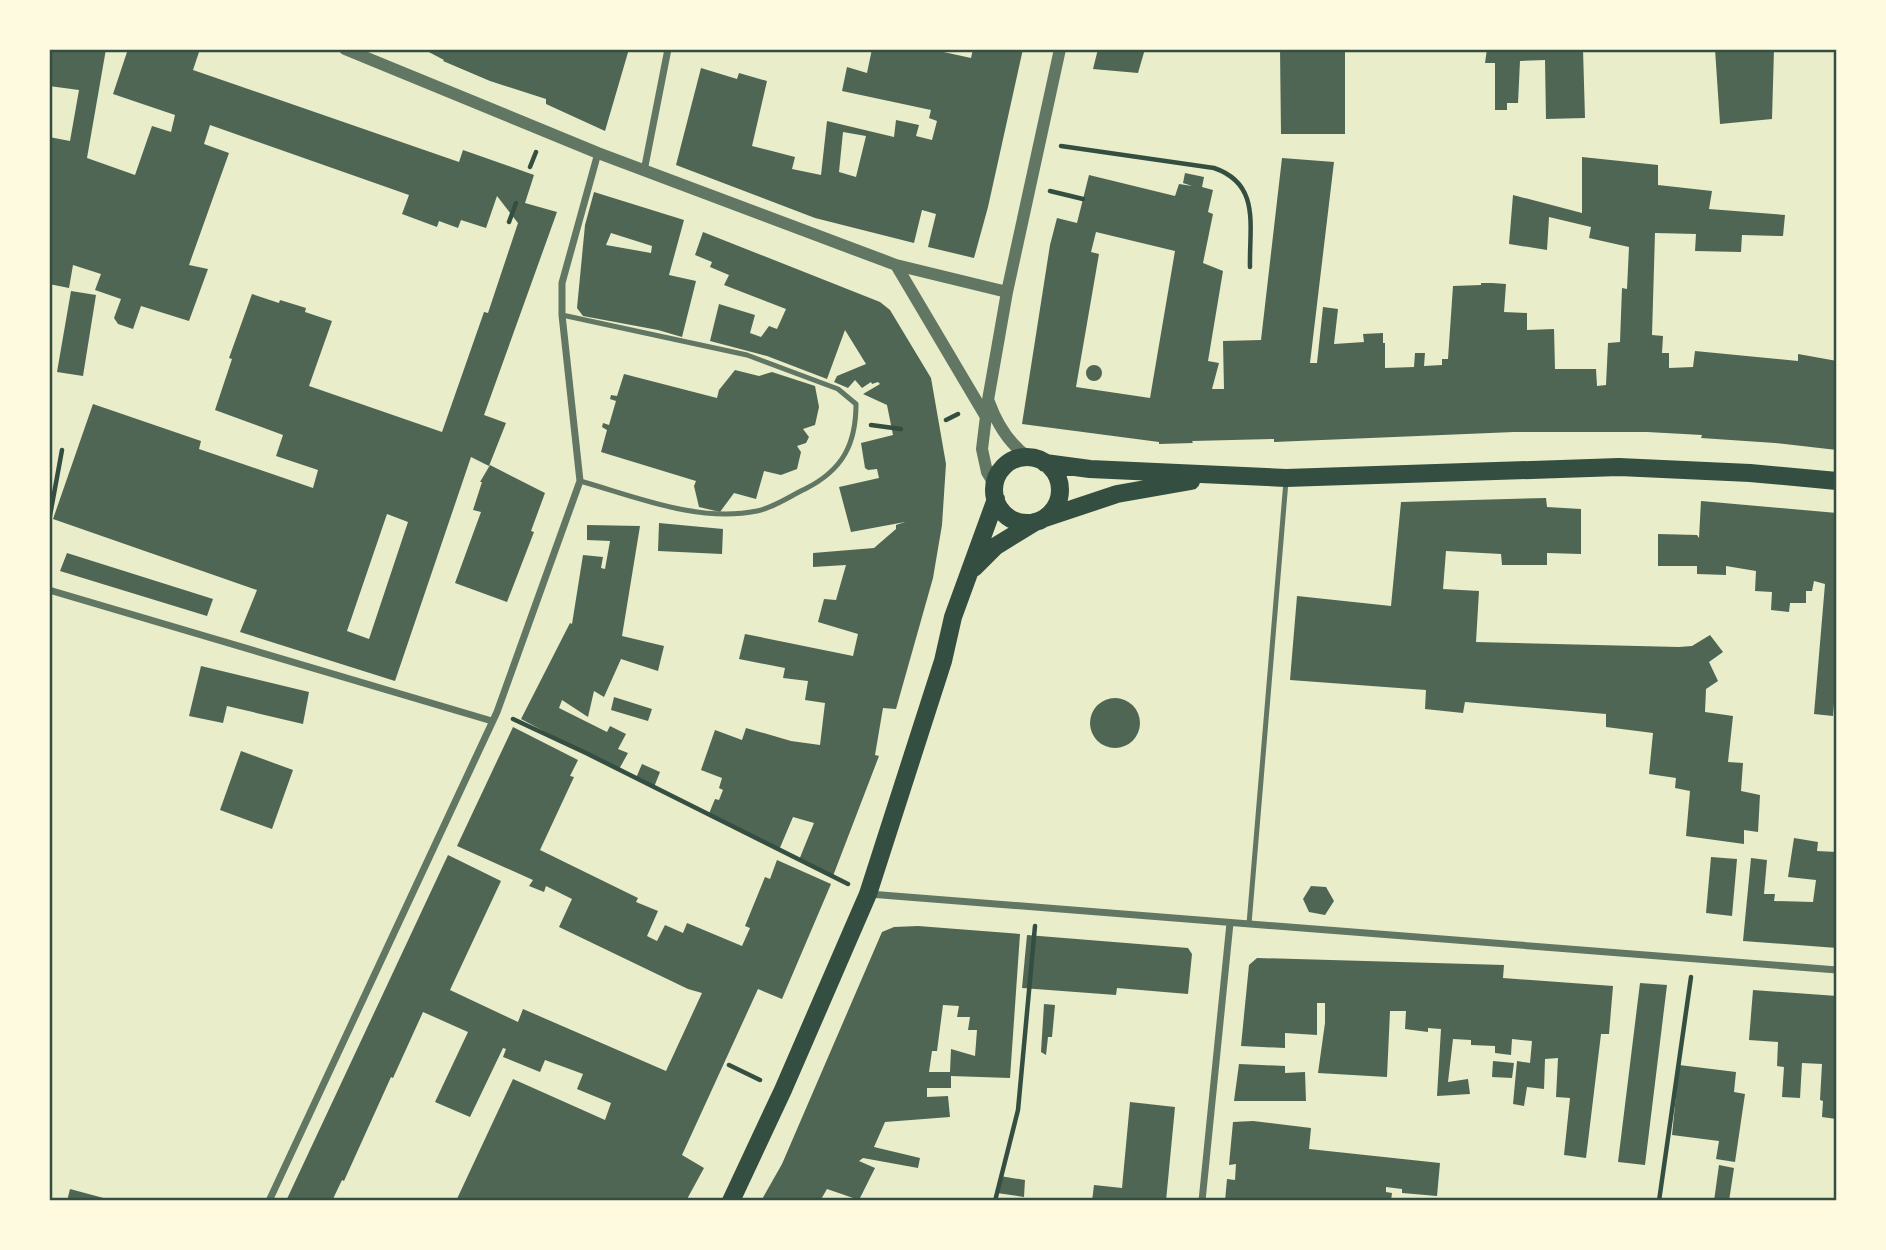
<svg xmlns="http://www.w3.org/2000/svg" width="1886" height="1250" font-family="'Sofia Sans Condensed',sans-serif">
  <rect width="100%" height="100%" fill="#e9edc9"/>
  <!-- building -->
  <path fill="#4f6655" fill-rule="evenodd" d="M49 49H106L87 158 135 175 152 126 171 132 175 115 113 94 128 49H200L193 70 459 162 463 150 534 175 525 203 557 212 484 415 506 423 489 466 471 457 395 681 240 632 257 590 53 519 93 404 201 441 199 449 313 488 318 470 276 456 283 435 215 410 232 359 229 358 252 294 279 303 280 300 306 308 305 312 332 321 309 386 442 432 484 312 488 313 518 223 497 196 486 228 461 220 458 228 439 221 437 227 402 214 409 195 210 125 204 144 229 153 189 265 208 269 189 321 141 306 133 329 118 324 114 318 121 299 95 290 101 274 73 265 69 288 49 284V137L70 141 79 90 49 86ZM387 514 408 522 369 639 347 631Z
    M423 49H629L605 131 546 104V99L490 81 443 61 444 60Z
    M872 49H930L971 58 973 49H1023L988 207 974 258 928 247 936 214 922 210 914 243 815 218 676 165 701 68 737 79 739 73 767 81 752 146 795 157 792 169 821 175 827 121 894 137 896 120 919 125 916 136 932 140 937 121 929 118 931 110 842 91 847 67 867 73ZM843 132 866 136 856 177 839 172Z
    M1098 49H1145L1138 73 1093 69Z
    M1280 49H1345V134H1281Z
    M1487 49H1583L1585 118 1546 119 1545 60 1520 61 1518 103H1507V110H1495V63H1485Z
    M1715 49H1774L1772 119 1720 124Z
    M1582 157 1658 165V185L1712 191 1709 209 1785 215 1783 236 1742 235 1741 252 1695 251 1696 234 1655 233 1652 335 1663 336 1662 353H1669V368L1693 367 1695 351 1798 361V354L1837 361V450L1775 443 1701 438 1702 435 1647 432H1514L1274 442V439L1192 441 1193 443 1159 444V442L1022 424 1050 245 1057 218 1077 223 1089 175 1175 196 1179 184 1192 186 1183 183 1185 173 1204 177 1202 187 1213 190 1208 212 1213 214 1203 263 1223 271 1208 361 1219 363 1212 389H1224L1223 341 1261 340 1282 158 1334 162 1310 363H1317L1323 307 1338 309 1334 344 1364 342 1363 334 1383 333V343H1385V368L1414 367 1415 353H1425L1424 366 1442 365V359H1448L1453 286 1481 285V283H1492L1506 284 1504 312 1527 313V330L1554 329 1555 369H1596L1597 386 1606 385 1608 343 1620 342 1622 288 1627 289 1629 247 1589 238 1591 227 1549 217 1547 250 1509 244 1513 195 1582 213ZM1096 232 1175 251 1150 398 1076 387 1099 254 1091 252Z
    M594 192 684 220 669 275 696 281 682 337 658 330 583 316 577 308 585 225ZM611 233 652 246 651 253 606 245Z
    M703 232 880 302 890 310 931 378 946 464 942 525 933 578 896 709 883 708 875 755 879 756 833 876 799 860 814 823 793 817 779 850 708 816 715 799 719 800 723 790 719 788 722 778 701 770 715 730 742 740 746 728 791 741 820 745 825 703 805 700 808 681 783 678 785 668 739 659 745 634 853 656 858 634 818 622 824 599 836 600 846 565 813 567V553L874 548 896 529V525L905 522 851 532 839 487 879 478 877 469 868 470 865 468 861 443 893 435 887 405 863 394 880 384 878 382 872 384 871 382 862 388 855 380 848 388 834 382 837 376 866 364 845 330 827 379 767 356 710 341 719 304 755 315 750 333 761 337 769 326 777 329 786 309 724 285 729 275 710 267 712 262 695 255Z
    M71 291 96 295 83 376 57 372Z
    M1086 373a8 8 0 1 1 16 0a8 8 0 1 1-16 0Z
    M735 370 759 376 772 372 815 386 819 407 815 425 803 429 809 437 806 443 797 446 801 452 797 469 781 475 764 471 756 499 734 493 720 512 699 507 694 486 696 481 601 452 607 430 602 427 603 423 609 425 616 401 610 399 611 395 617 396 624 374 717 398 719 390Z
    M490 465 545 493 531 531 534 532 507 602 455 583 481 512 473 510 482 482H480Z
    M1546 498 1547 507 1581 509V554L1547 553V565H1502L1501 554 1446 551 1443 589 1479 591 1476 642 1679 647 1692 646 1710 635 1723 652 1709 662 1718 681 1706 689 1705 712 1733 716 1728 762 1743 763 1741 791 1760 795 1758 832 1744 830V844L1686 836 1690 791 1675 788 1676 778 1649 774 1653 733 1606 727V714L1465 702 1463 713 1425 709 1426 690 1290 680 1297 596 1391 606 1401 502Z
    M1701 501 1837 513V666L1833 716 1814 714 1825 584 1814 581 1812 591H1806V603H1790L1789 612 1771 610 1772 592 1755 591 1756 571 1726 566V575L1697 574V566H1658V534L1697 535 1699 538Z
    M659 523 723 529 722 554 658 551Z
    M587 525 640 526 622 636 664 646 658 671 621 659 604 697 594 691 588 717 562 700 559 708 607 732 610 726 626 734 618 749 628 753 618 771 521 719 570 623 572 624 583 555 603 557 601 568 605 569 610 541 587 540Z
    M67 553 213 599 207 616 60 571Z
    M201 666 309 692 303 724 227 706 223 723 189 716Z
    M614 697 652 709 648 721 611 710Z
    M1090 723a25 25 0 1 1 50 0a25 25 0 1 1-50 0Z
    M513 727 578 760 570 776 574 777 540 850 638 898 636 902 658 911 647 936 657 941 665 925 683 933 687 923 742 946 750 928 745 926 765 877 770 879 777 860 831 884 782 999 758 989 682 1155 704 1168 686 1201H456L513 1079 605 1120 611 1103 577 1089 583 1074 545 1060 540 1072 503 1057 506 1049 503 1048 470 1117 435 1102 468 1032 423 1012 393 1078 391 1077 344 1181 342 1180 332 1201H286L448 855 501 881 450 990 518 1022 523 1009 666 1071 702 993 688 989 559 927 572 899 546 886 544 892 529 886 533 880 457 846Z
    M241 751 293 770 272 829 220 810Z
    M642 764 660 772 654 787 636 778Z
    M1794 838 1818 842 1817 851 1837 852V948L1743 941 1751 858 1767 860 1764 894H1775L1774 901 1813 902 1816 880 1788 877Z
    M1711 857 1737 859 1732 916 1706 913Z
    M1311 886 1326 887 1334 901 1325 915 1309 912 1303 899Z
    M918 926 1020 934 1010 1078 951 1076V1088H927V1097L948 1096 950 1117 885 1122 874 1147 920 1158 918 1168 863 1158 859 1161 875 1168 859 1200 827 1189 820 1201H761L782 1164 882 932 894 927ZM943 1005 959 1006 957 1017H970L968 1030H977L975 1056 951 1049 950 1072H929L932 1051H937Z
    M1027 935 1188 948 1192 954 1188 994 1117 988 1116 995 1022 988Z
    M1257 958 1504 965 1503 978 1613 986 1609 1034H1601L1586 1158 1564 1155 1570 1098 1556 1097 1558 1058 1545 1059 1544 1089 1527 1087 1524 1106 1513 1104 1517 1061 1530 1063 1532 1041 1512 1039 1511 1055 1495 1053V1046L1471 1045V1040L1453 1039 1448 1082 1468 1079 1470 1094 1437 1096 1441 1029 1428 1028V1032L1405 1029 1406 1011H1390L1387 1077 1318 1073 1325 1023V1003H1317V1035L1285 1033V1048L1241 1046 1249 965Z
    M1640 983 1667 985 1645 1165 1618 1162Z
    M1753 990 1837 996 1836 1119 1822 1117 1823 1101 1820 1100 1822 1064 1802 1063 1800 1098 1782 1097 1784 1067 1777 1066 1778 1042 1749 1040Z
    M1044 1004 1055 1005 1052 1037H1048L1046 1055 1041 1052Z
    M1493 1061 1514 1063 1512 1078 1492 1077Z
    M1239 1064 1285 1066V1073L1305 1072 1306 1101H1234Z
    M1679 1065 1736 1072 1734 1092 1745 1094 1735 1162 1716 1159 1719 1141 1672 1135Z
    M1130 1102 1175 1107 1166 1201H1092L1094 1185 1122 1188Z
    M1253 1121 1311 1128 1309 1149 1440 1163 1437 1196 1402 1193V1189L1386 1187V1192L1392 1193 1391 1201H1225L1227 1179 1235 1180 1236 1164 1229 1165 1233 1122Z
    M1719 1165 1734 1168 1729 1201H1714Z
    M1000 1176 1025 1180 1024 1197 997 1193Z
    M70 1189 111 1200V1201H67Z"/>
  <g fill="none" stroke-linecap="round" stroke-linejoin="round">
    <!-- path -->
    <path stroke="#344e41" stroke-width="4.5" d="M1061 146 1214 168C1261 184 1249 226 1250 267
      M530 167 536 152
      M1050 191 1083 199
      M509 222 516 203
      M946 420 958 414
      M871 425 901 429
      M49 521 62 450
      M513 719 586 753 848 884
      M729 1065 760 1080
      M995 1201 1018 1110 1035 926
      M1659 1201 1691 977"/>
    <!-- service -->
    <path stroke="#617663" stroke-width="5" d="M562 315 747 355 838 389 856 404C856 444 843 470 805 489 790 496 773 508 757 511 698 523 637 497 580 481
      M1249 924 1286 481"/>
    <!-- minor -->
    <path stroke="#617663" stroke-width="7" d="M644 171 668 49
      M49 590 492 721
      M869 894 1837 970
      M269 1201 497 712 580 481 562 315V283L598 153
      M1202 1201 1230 923"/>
    <!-- tertiary -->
    <path stroke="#617663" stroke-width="12" d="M345 49 598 153 896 265 1007 292
      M896 265 986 417
      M989 402C997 424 1008 443 1028 457
      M995 485 987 472 982 449 988 400 1007 292 1060 49"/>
    <!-- primary -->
    <path stroke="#344e41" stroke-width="18" d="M994 490a33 33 0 1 1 66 0a33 33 0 1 1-66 0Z
      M1045 463 1090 469 1286 478 1619 467 1750 473 1837 481
      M1045 518 1117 494 1191 481
      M974 568 996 546 1035 522
      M731 1201 783 1090 868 894 943 661 953 617 996 499"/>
  </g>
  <!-- border -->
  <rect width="1886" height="1250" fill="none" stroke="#fefae0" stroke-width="102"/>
  <rect x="51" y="51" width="1784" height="1148" fill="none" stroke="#344e41" stroke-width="2.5"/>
</svg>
